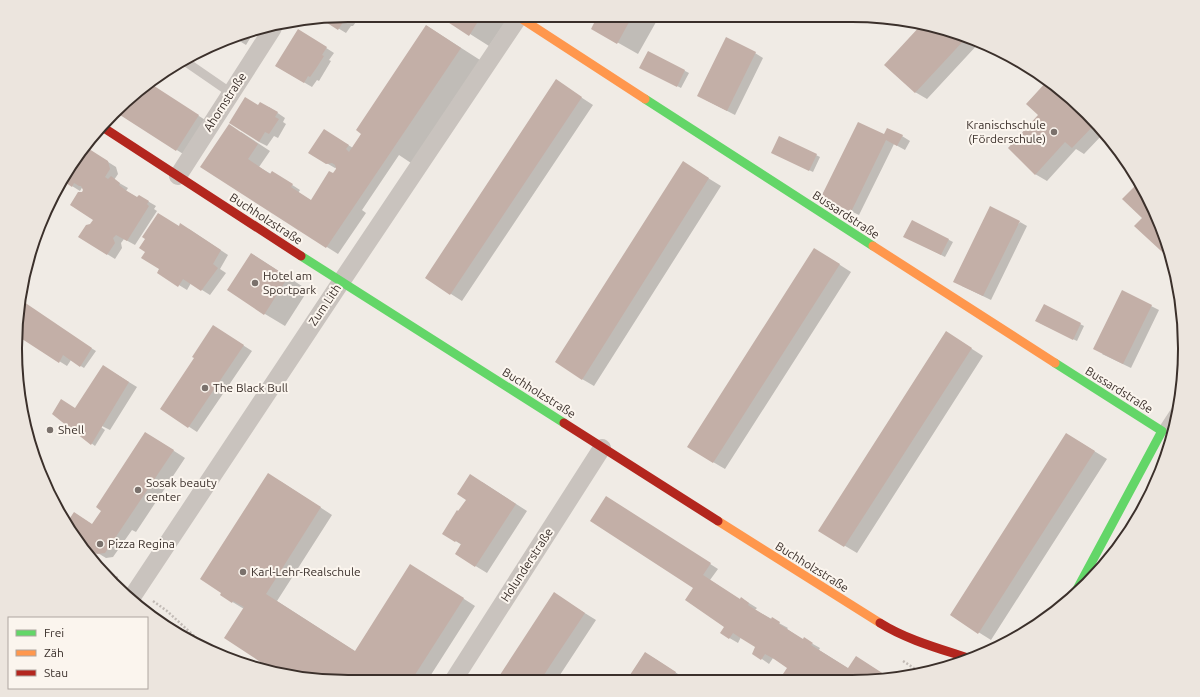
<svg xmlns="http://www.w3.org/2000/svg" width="1200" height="697" font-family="Ubuntu,sans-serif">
  <rect width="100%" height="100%" fill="#f0ebe5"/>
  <!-- shadow -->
  <path fill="#0003" d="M348 15H361L353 26H351L346 33 323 19Z
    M440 15H510L489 46Z
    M600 15H660L638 54 592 28Z
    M809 16H827L821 22Z
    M922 25 959 33 979 43 927 99 915 92Z
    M427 26 480 60 411 163 399 155 362 210 366 213 338 254 253 200 241 132 270 151 259 167 271 174 280 177 300 190 298 193 312 201 334 174 337 167 335 168 309 153 332 135 353 148Z
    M255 30 246 45 233 37 242 33Z
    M306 35 334 53 329 60 331 61 319 81 317 80 312 87 276 66Z
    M648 52 689 73 681 88 641 67Z
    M755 53 763 58 735 115 706 100Z
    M556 81 593 105 462 301 426 278Z
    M1048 81 1087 113 1104 133 1084 154 1076 149 1047 181 1035 174 1039 115Z
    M147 83 210 123 188 157 118 113Z
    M259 106 269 107 285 118 283 122 286 124 278 138 274 136 267 146 259 142Z
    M884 136H902L910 141 905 150 894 144 859 215 830 201Z
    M780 137 820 157 813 172 776 154Z
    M86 148 116 167 118 174 114 180 128 188 126 191 138 198 139 196 156 206 154 209 157 211 135 245 124 239 121 243 122 248 115 259 107 254 91 225 94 220 83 193 84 190 83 186 80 191 72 186Z
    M695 170 721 186 594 386 582 379Z
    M912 221 953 242 945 257 908 238Z
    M1020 222 1027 226 991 300 962 286Z
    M179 227 189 229 228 255 220 269 226 273 210 295 191 283 187 290 158 272Z
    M252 254 308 290 285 326 265 314 228 290Z
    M826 256 851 272 725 469 713 462Z
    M22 305 96 351 84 368 71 360 67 366 19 336Z
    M1044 306 1084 326 1077 341 1040 323Z
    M1151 306 1159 310 1131 368 1102 354Z
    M221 331 252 351 197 432 162 409Z
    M958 340 983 356 857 553 820 531Z
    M111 371 137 387 110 430 102 426 101 427 105 430 95 446 54 414 76 409Z
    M157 440 185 458 136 532 132 530 113 557 106 558 78 541 68 522 74 513 93 525Z
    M1078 441 1107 459 991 640 951 615Z
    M280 481 332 515 277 601 356 652 422 572 475 606 427 681H326L277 671 244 609 221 595Z
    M482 482 527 511 487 573 456 554 462 545 443 533Z
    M614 502 718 569 710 580 740 600 741 598 757 608 755 610 788 628 787 629 803 640 804 639 820 648 819 650 849 669 864 662 889 678 874 681H810L805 678 803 681H796L784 674 788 667 773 658 769 664 762 659 757 647 741 637 738 643 721 633 725 627 694 588Z
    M554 594 596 620 556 681H497Z
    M645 653 657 660 687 680 686 681H627Z"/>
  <!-- building -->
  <path fill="#c3afa7" d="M348 15H350L345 23 343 22 338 30 321 19Z
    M437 15H482L469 36Z
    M598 15H633L617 44 591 29Z
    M426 25 461 48 326 248 200 167 229 124 258 144 248 159 270 174 272 171 293 184 291 187 311 200 329 171 333 173 336 169 335 165 332 163 326 164 308 153 324 129 349 145 346 149 349 152 361 134 356 130Z
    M921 25 959 33 967 37 915 93 884 65Z
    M298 29 327 47 322 55 324 56 317 67 310 77 308 76 304 83 275 66Z
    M243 32 238 41 232 38 242 33Z
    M726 37 756 52 727 111 697 96Z
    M648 51 685 70 677 87 639 68Z
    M556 79 582 97 450 295 425 278Z
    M1048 80 1087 113 1096 123 1072 148 1065 142 1035 175 1008 148 1038 115 1026 104Z
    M148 82 199 115 176 151 120 115 130 100Z
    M245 97 258 105 260 102 278 112 275 117 279 119 269 134 265 132 259 142 229 123Z
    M858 122 884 134 887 128 903 135 897 146 886 140 851 212 821 197Z
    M779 136 817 154 809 171 771 153Z
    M86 147 108 161 110 169 105 177 108 179 111 176 120 183 119 185 127 191 137 197 139 195 149 201 147 204 149 206 127 241 116 235 113 238 115 243 107 255 78 237 86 225 90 224 93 220 70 205 78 192H82L83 190 81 186H79L74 183 72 187 63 181 71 163Z
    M683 161 709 178 582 380 555 362Z
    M1139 182 1160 221 1172 261 1134 226 1142 218 1122 199Z
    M990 206 1020 221 983 296 953 282Z
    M158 213 179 226 180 223 221 250 213 264 218 268 201 291 183 279 178 287 157 273 159 269 141 258 145 252 139 248 145 239 142 237Z
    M912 220 949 239 941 255 903 237Z
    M814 248 840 264 713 463 687 447Z
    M251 253 288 277 264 315 227 290Z
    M1122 290 1152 305 1123 364 1093 349Z
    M24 302 92 348 80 367 63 355 59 363 19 337 22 304Z
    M1044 304 1081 323 1073 340 1035 321Z
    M213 325 244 345 188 428 160 409 194 358 192 357Z
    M946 331 972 348 844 547 818 531Z
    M103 365 129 382 91 445 52 414 61 399 75 408Z
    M145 432 174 450 105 553 97 554 79 543 68 521 74 512 92 524 101 511 96 507Z
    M1066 433 1095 451 978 634 950 615Z
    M268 473 321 507 266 594 355 651 410 564 464 598 411 681H360L353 677 350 681H326L274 671 224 638 244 607 233 601 232 603 220 595 221 593 200 579Z
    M470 474 516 504 475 567 455 554 461 544 456 541 455 542 442 534 457 510 458 511 466 500 457 494Z
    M606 496 711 563 703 575 740 599 741 597 749 603 748 605 771 619 772 617 780 622 779 624 803 639 804 637 813 643 811 645 848 668 856 656 890 678 874 681H812L807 678 806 680 797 674 792 680 783 674 787 668 774 659 765 654 761 660 752 654 755 647 742 639 733 633 729 639 720 633 724 627 685 600 693 588 590 521Z
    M554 592 585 613 555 658 540 681H496Z
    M645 652 676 672 670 681H626Z"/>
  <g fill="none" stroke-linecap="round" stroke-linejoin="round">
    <!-- path -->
    <path stroke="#c2bbb6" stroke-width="2.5" stroke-dasharray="2 2" stroke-linecap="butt" d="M109 575 111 574 119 579
      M153 601 167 611 206 647
      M903 661 920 672"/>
    <!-- lane -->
    <path stroke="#c9c3be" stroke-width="9" d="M186 62 231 93
      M1162 431 1179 405"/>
    <!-- street -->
    <path stroke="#c9c3be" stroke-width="18" d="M178 176 273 28
      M132 597 341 282 520 15
      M453 681 602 448"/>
    <!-- fast -->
    <path stroke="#63d668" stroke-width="9" d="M645 99 873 246
      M301 256 564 423
      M1055 363 1162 431 1074 595"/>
    <!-- slow -->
    <path stroke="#ff974d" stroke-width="9" d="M519 17 645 99
      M873 246 1055 363
      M718 521 880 623"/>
    <!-- jam -->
    <path stroke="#b3261e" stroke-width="9" d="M104 128 301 256
      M564 423 718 521
      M880 623C907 640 941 649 971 659"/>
  </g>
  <!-- markers -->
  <g fill="#7a716c" stroke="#fbf5ee" stroke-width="1.5">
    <circle cx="1054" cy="132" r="4"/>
    <circle cx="255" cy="283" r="4"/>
    <circle cx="205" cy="388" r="4"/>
    <circle cx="50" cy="430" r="4"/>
    <circle cx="138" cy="490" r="4"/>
    <circle cx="100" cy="544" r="4"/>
    <circle cx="243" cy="572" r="4"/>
  </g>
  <g text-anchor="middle" stroke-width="4" stroke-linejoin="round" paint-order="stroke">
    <!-- street labels -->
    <g font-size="12" fill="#3b302b" stroke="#fbf5ee">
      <text transform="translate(225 102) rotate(-57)" y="4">Ahornstraße</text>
      <text transform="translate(846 215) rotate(33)" y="4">Bussardstraße</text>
      <text transform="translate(266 219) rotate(33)" y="4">Buchholzstraße</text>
      <text transform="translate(325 305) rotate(-56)" y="4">Zum Lith</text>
      <text transform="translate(1119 390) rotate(32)" y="4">Bussardstraße</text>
      <text transform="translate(539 393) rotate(32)" y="4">Buchholzstraße</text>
      <text transform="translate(527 565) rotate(-57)" y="4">Holunderstraße</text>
      <text transform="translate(812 567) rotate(32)" y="4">Buchholzstraße</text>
    </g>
    <!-- poi labels -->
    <g font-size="12" fill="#3b302b" stroke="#fbf5ee" text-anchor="start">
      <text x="1046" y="129" text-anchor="end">Kranischschule<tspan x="1046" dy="14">(Förderschule)</tspan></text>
      <text x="263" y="280">Hotel am<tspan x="263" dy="14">Sportpark</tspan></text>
      <text x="213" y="392">The Black Bull</text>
      <text x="58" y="434">Shell</text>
      <text x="146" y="487">Sosak beauty<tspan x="146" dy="14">center</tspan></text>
      <text x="108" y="548">Pizza Regina</text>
      <text x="251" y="576">Karl-Lehr-Realschule</text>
    </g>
  </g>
  <!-- crop -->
  <path d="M0 0H1200V697H0ZM348 22H852A326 326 0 0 1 1178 348V349A326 326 0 0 1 852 675H348A326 326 0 0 1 22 349V348A326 326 0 0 1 348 22Z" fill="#ece5de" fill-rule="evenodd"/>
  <path fill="none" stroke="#3b302b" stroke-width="2" d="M348 22H852A326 326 0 0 1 1178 348V349A326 326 0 0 1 852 675H348A326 326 0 0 1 22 349V348A326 326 0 0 1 348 22Z"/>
  <!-- legend -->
  <rect x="8" y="617" width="140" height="72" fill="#fbf5ee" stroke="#aea6a0"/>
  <rect x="16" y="630" width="20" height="6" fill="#63d668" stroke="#aea6a0"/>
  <text x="44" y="637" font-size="12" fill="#3b302b">Frei</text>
  <rect x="16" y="650" width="20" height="6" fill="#ff974d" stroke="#aea6a0"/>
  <text x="44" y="657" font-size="12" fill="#3b302b">Zäh</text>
  <rect x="16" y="670" width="20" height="6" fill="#b3261e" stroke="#aea6a0"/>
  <text x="44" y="677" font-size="12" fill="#3b302b">Stau</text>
</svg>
